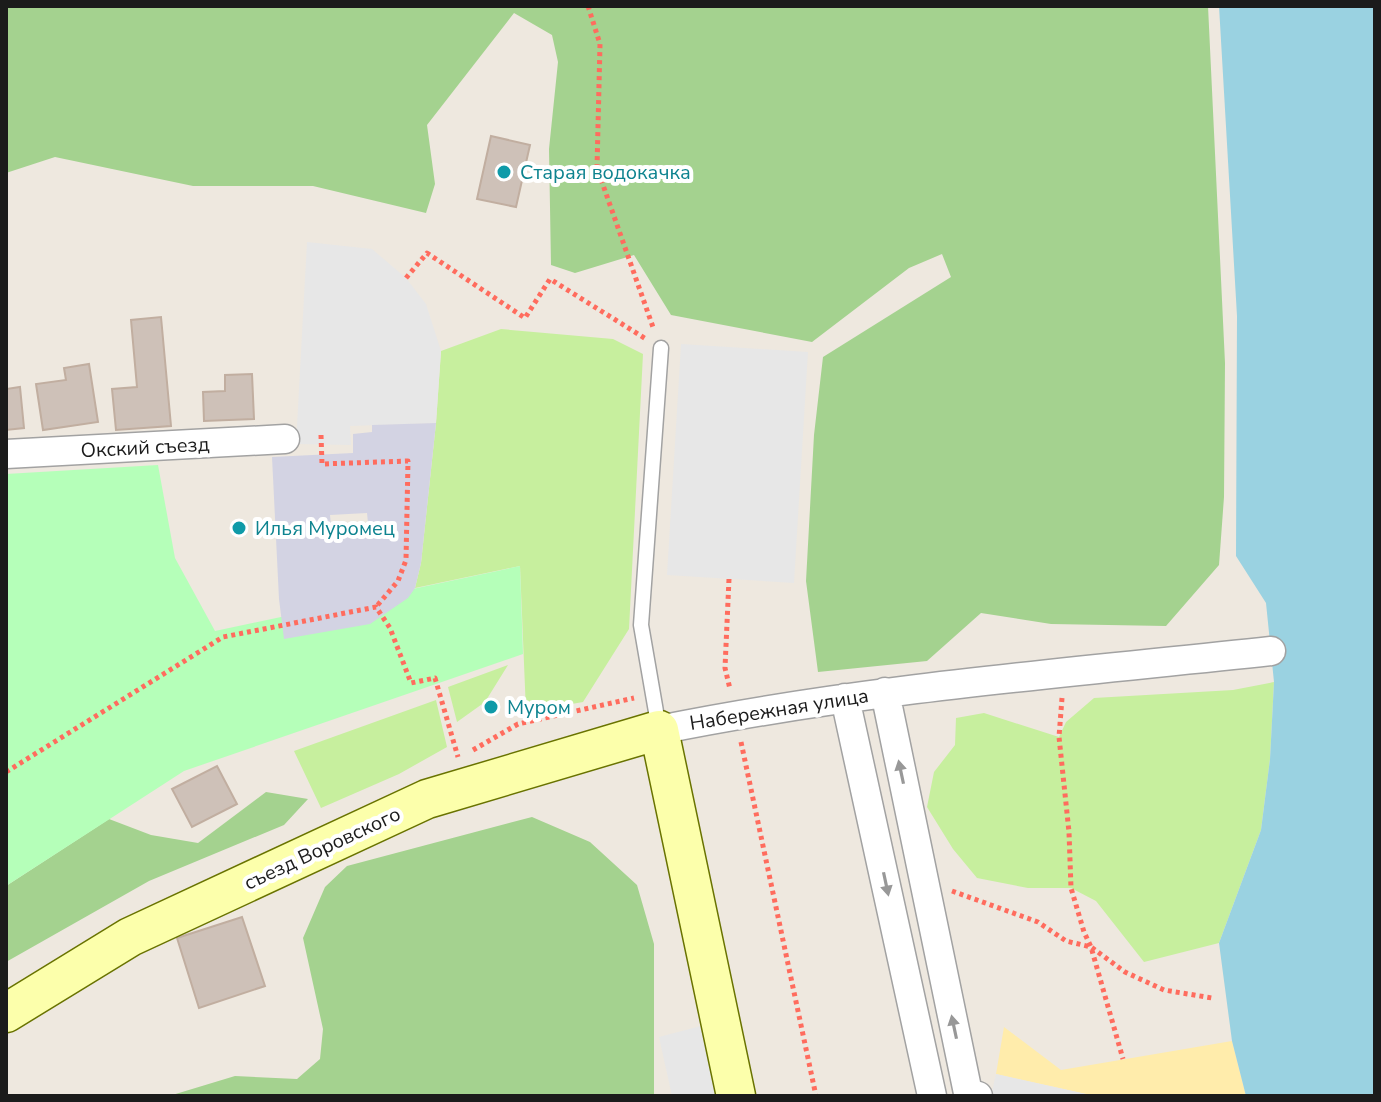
<svg xmlns="http://www.w3.org/2000/svg" width="1381" height="1102" font-family="'Nunito Sans',sans-serif">
  <rect width="100%" height="100%" fill="#eee8df"/>
  <!-- grass -->
  <path fill="#c7ef9e" d="M501 329 613 339 643 354 629 629 583 702 526 712 520 566 415 588 421 563 436 423 441 351Z
    M508 665 485 702 457 722 448 687Z
    M1274 682 1270 759 1261 830 1219 943 1144 962 1096 901 1071 888H1028L977 878 953 849 927 807 934 772 955 745 956 718 984 713 1059 737 1066 722 1094 698 1233 690Z
    M436 700 447 747 399 774 321 808 294 751Z"/>
  <!-- forest -->
  <path fill="#a4d28f" d="M6 6H1208L1225 363 1224 497 1219 565 1166 626 1051 624 981 613 927 661 818 672 806 581 814 435 823 357 951 277 942 254 909 268 812 342 671 315 634 255 575 273 551 265 549 149 558 62 552 35 514 13 427 125 435 184 426 213 313 186H193L55 157 6 173Z
    M266 792 308 799 284 825 149 881 6 962V886L109 819 151 835 198 843Z
    M532 817 590 842 637 885 654 944V1096H169L235 1076 297 1079 320 1059 323 1029 303 938 325 887 347 866Z"/>
  <!-- sand -->
  <path fill="#ffecab" d="M1004 1027 1061 1070 1232 1041 1246 1096H1095L996 1074Z"/>
  <!-- park -->
  <path fill="#b5ffb9" d="M158 465 175 558 215 631 520 566 523 654 184 771 6 886V474Z"/>
  <!-- parking -->
  <path fill="#e7e7e7" d="M307 242 372 249 406 278 426 304 441 351 436 423 350 426 351 445 296 444Z
    M681 344 808 352 794 583 667 575Z
    M720 1021 736 1096H672L659 1037Z
    M996 1074 1095 1096H991Z"/>
  <!-- plaza -->
  <path fill="#d3d3e3" fill-rule="evenodd" d="M436 423 421 563 415 588 408 598 370 624 284 639 279 599 272 457 353 453V434L372 432V425ZM367 513 369 533 332 536 330 515Z"/>
  <!-- water -->
  <path fill="#9ad2e1" d="M1219 6H1375V1096H1246L1232 1041 1219 943 1261 830 1270 759 1274 682 1266 603 1236 556 1237 316Z"/>
  <!-- building -->
  <path fill="#cec1b8" stroke="#c1aea0" stroke-width="2" d="M491 136 530 145 516 207 477 199Z
    M161 317 171 426 116 430 112 389 137 387 131 320Z
    M89 364 98 422 43 430 36 384 66 380 64 368Z
    M252 374 254 419 204 421 203 392 225 391V375Z
    M20 387 24 428 6 430V389Z
    M217 766 237 804 192 827 172 789Z
    M242 917 265 986 199 1008 177 938Z"/>
  <g fill="none" stroke-linecap="round" stroke-linejoin="round">
    <defs>
      <path id="lane" d="M659 729 641 625 661 348"/>
      <path id="street" d="M6 454 285 439
        M885 692 968 1093 978 1096
        M845 698 932 1096
        M659 730C861 689 1067 673 1271 651"/>
      <path id="secondary" d="M6 1013 130 937 427 799 659 730 736 1096"/>
    </defs>
    <!-- lane casing -->
    <use href="#lane" stroke="#a2a2a2" stroke-width="17"/>
    <!-- street casing -->
    <use href="#street" stroke="#a2a2a2" stroke-width="31"/>
    <!-- secondary casing -->
    <use href="#secondary" stroke="#697300" stroke-width="41"/>
    <!-- path -->
    <path stroke="#ff6c5e" stroke-width="5" stroke-dasharray="4 4" stroke-linecap="butt" d="M588 6 600 44 597 168 654 330
      M406 278 427 253 525 318 550 279 646 339
      M321 435 322 464 408 461 406 560 398 581 376 607
      M729 579 725 668 730 689
      M1062 698 1059 737 1069 832 1071 888 1084 932 1091 947 1123 1059
      M741 742 816 1096
      M473 750 518 724 634 698
      M6 772 223 637 376 607 390 628 411 683 435 678 458 757
      M952 891 1038 922 1066 941 1091 947 1125 972 1164 990 1212 998"/>
    <!-- lane -->
    <use href="#lane" stroke="#fff" stroke-width="14"/>
    <!-- street -->
    <use href="#street" stroke="#fff" stroke-width="28"/>
    <!-- secondary -->
    <use href="#secondary" stroke="#fcffab" stroke-width="38"/>
  </g>
  <!-- one-way arrows -->
  <defs><path id="oneway-solid" d="M-6-.8H1V-3.2L6.5 0L1 3.2V.8H-6Z" transform="scale(2)"/></defs>
  <g fill="#989898">
    <use href="#oneway-solid" transform="translate(901 772) rotate(-102)"/>
    <use href="#oneway-solid" transform="translate(886 884) rotate(78)"/>
    <use href="#oneway-solid" transform="translate(954 1027) rotate(-102)"/>
  </g>
  <!-- markers -->
  <g fill="#0f9aa8" stroke="#fff" stroke-width="3">
    <circle cx="504" cy="172" r="8"/>
    <circle cx="239" cy="528" r="8"/>
    <circle cx="491" cy="707" r="8"/>
  </g>
  <g text-anchor="middle" stroke-width="8" stroke-linejoin="round" paint-order="stroke">
    <!-- culture labels -->
    <g font-size="20" fill="#0d838f" stroke="#fff" text-anchor="start">
      <text x="520" y="179">Старая водокачка</text>
      <text x="255" y="535">Илья Муромец</text>
      <text x="507" y="714">Муром</text>
    </g>
    <!-- street labels -->
    <g font-size="20" fill="#1b1b1b" stroke="#fff">
      <text transform="translate(145 447) rotate(-3)" y="7">Окский съезд</text>
      <text transform="translate(779 709) rotate(-9)" y="7">Набережная улица</text>
      <text transform="translate(322 848) rotate(-25)" y="7">съезд Воровского</text>
    </g>
  </g>
  <!-- border -->
  <rect width="1381" height="1102" fill="none" stroke="#1b1b1b" stroke-width="16"/>
</svg>
